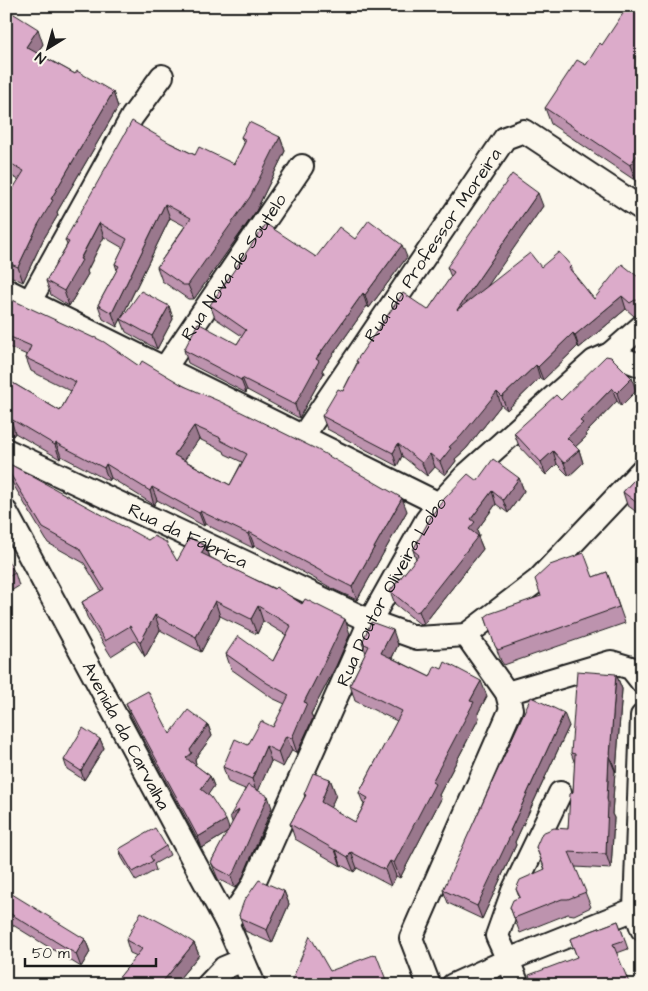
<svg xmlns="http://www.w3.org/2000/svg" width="648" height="991" font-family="'Architects Daughter',sans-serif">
  <rect width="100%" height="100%" fill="#fbf7ec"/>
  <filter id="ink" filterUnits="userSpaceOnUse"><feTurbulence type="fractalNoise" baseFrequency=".02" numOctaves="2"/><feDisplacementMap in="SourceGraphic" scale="10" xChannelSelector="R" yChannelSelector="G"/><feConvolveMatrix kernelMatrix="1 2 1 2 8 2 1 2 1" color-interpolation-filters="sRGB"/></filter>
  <g filter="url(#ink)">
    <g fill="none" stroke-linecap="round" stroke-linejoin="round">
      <defs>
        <g id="minor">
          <path d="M6 290 439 504"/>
          <path d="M30 301 132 117 162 76"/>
          <path d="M610 354 642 366"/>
          <path id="s1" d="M165 368 302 166"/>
          <path id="s2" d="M303 436 505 138 524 131 642 209"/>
          <path id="s3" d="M6 450 370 621 417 638 466 635 507 693 511 709 411 938 429 985"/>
          <path id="s4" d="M6 512 227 923 254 985"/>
          <path d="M466 635 538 580 642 470"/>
          <path d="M507 693 611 662 631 668 642 682"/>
          <path d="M642 906 635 909 642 929"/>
          <path id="s5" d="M227 923 252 887 370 621 426 521 439 504 465 476 594 361 610 354 642 326"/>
          <path d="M208 985 224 968 243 960"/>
          <path d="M453 985 508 960 635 909 642 716"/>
          <path d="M518 985 508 960 497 936 513 891 560 793"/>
        </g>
      </defs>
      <!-- minor casing -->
      <use href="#minor" stroke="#1c1c1c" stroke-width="26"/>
      <!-- minor -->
      <use href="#minor" stroke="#fbf7ec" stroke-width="22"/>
    </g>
    <!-- wall -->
    <path fill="#bd93ae" stroke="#1c1c1c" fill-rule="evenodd" d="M6 9 43 44 37 53 75 74 113 92 118 107 57 212 58 215 43 240 23 282 6 274V200L19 180 6 173Z
      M602 45 636 181 551 124 545 108 586 65Z
      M241 137H280L285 151 256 211 194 299H188L162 281 157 267 185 226 170 218 117 327 103 319 98 305 117 270 115 264 123 248 104 237 87 271 88 274 69 306 51 295 46 281 67 245 65 240 170 143 195 155 234 164 244 144Z
      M543 206 487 286 541 267 574 275 594 299 642 280V313H640L634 316 626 309 579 348 578 346 543 380 540 378 507 410 501 405 466 449 455 459 456 461 445 475 435 467 427 476 402 456 397 466 327 429 322 416 343 391 357 363 356 361 428 310 451 277 447 267Z
      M355 239 407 257 369 308 367 306 322 370 324 373 299 418 247 390 246 393 188 363 184 350 237 344 242 336 215 318 210 305 316 257Z
      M6 297 139 366 184 386 407 511 357 600 335 590 254 545 253 548 205 524 204 526 157 500 154 505 111 478 109 481 61 456 60 459 15 433 13 436 6 432V379L60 411 71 391 31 371 26 358 27 355 6 346ZM199 439 224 451 225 454 242 462 230 485 184 460Z
      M169 306 173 319 157 349 126 332 121 319Z
      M632 378 636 391 621 406 617 401 586 433 587 436 575 447 579 450 583 463 569 476 557 464 546 475 519 446 514 433 561 400Z
      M6 462 177 561 206 546 210 557 350 634 336 666 311 714 313 718 297 753 292 750 283 767 271 761 258 791 272 808 241 881 235 888 218 879 211 862 228 832 202 848 130 714 126 703 170 734 208 725 212 736 195 759 196 764 195 765 210 776 214 786 208 794 229 829 232 824 245 789 228 782 223 767 248 745 273 727 285 704 272 698 231 669 226 654 273 661 286 635 263 621 257 634 220 616 201 652 160 630 145 657 135 641 111 656 87 617 82 602 101 591 84 563 48 543 7 474 6 472Z
      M642 471V516L627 505 623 492Z
      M519 478 524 491 508 513 496 504 477 530 479 535 478 537 483 549 424 624 421 625 395 604 390 591 416 559 413 550 477 481Z
      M6 558 15 573 19 586 6 594Z
      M607 572 625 623 504 665 501 661 485 617Z
      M362 643 398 645 392 658 430 677 487 696 478 713 479 718 439 795 441 799 400 878 396 876 391 886 357 868 354 872 341 865V866L295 839 290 824 305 797 304 794 330 779 336 795 330 808 355 822 364 805 359 793 397 721 355 701 350 685 366 653Z
      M616 674 622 689 616 772 615 771 612 814 614 818 611 869 575 867 591 907 574 915 568 914 520 933 510 907 519 897 516 889 545 870 536 847 568 829 573 792 575 764 571 753Z
      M569 726 515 842 516 845 482 919 448 903 443 890Z
      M100 739 104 748 84 780 67 769 64 760Z
      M166 846 170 855 154 864 156 870 136 881 122 858 119 849Z
      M284 891 289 904 272 943 245 931 239 915Z
      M6 903 85 939 90 952 81 967 8 922 6 918Z
      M618 921 628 949 617 953 577 957 570 939Z
      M126 940 194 943 199 955 174 985H113L137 956 130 953Z"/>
    <!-- shaded-wall -->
    <path fill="#9a788d" stroke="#1c1c1c" d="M38 29 43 44 32 62 26 47Z
      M113 92 118 107 57 212 58 215 43 240 23 282 18 267 38 225 51 199Z
      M280 137 285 151 256 211 194 299 188 285Z
      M642 148V173L636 181 630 165Z
      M538 193 543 206 462 323 457 310Z
      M165 204 170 218 117 327 112 313Z
      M99 223 104 237 87 271 88 274 69 306 64 291Z
      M402 245 407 257 369 308 365 295Z
      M571 266 576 279 569 268Z
      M363 293 367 306 322 370 324 373 299 418 295 405 316 359Z
      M622 296 626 309 579 348 575 335Z
      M169 306 173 319 157 349 152 336Z
      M573 333 578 346 543 380 538 367Z
      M536 365 540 378 507 410 502 397Z
      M242 378 247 390 246 393 241 380Z
      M632 378 636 391 621 406 617 393Z
      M612 388 617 401 586 433 587 436 572 450 567 438 580 421Z
      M497 392 501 405 466 449 455 459 456 461 445 475 440 462 449 447Z
      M11 419 15 433 13 436 9 423Z
      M194 426 199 439 179 468 174 455Z
      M56 443 61 456 60 459 55 445Z
      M398 444 402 456 397 466 393 453Z
      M579 450 583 463 569 476 564 463Z
      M553 451 557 464 546 475 541 462Z
      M430 454 435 467 427 476 422 463Z
      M106 464 111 478 109 481 104 468Z
      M519 478 524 491 508 513 503 500Z
      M152 487 157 500 154 505 150 491Z
      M492 491 496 504 477 530 479 535 478 537 483 549 424 624 419 611 469 529 471 519Z
      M402 498 407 511 357 600 352 587Z
      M200 511 205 524 204 526 199 513Z
      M249 532 254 545 253 548 248 534Z
      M206 546 211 561 201 553Z
      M215 601 220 616 201 652 196 637Z
      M258 606 263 621 257 634 251 619Z
      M155 615 160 630 145 657 140 643Z
      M345 619 350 634 336 666 311 714 313 718 297 753 292 738 304 702Z
      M393 630 398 645 387 668 381 653Z
      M616 674 622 689 616 772 610 756Z
      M481 681 487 696 478 713 479 718 439 795 441 799 400 878 394 863 470 701Z
      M564 713 569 726 515 842 516 845 482 919 477 906 510 831Z
      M208 725 212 736 195 759 196 764 190 769 186 758 190 750Z
      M286 736 292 750 283 767 278 752Z
      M100 739 104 748 84 780 81 771Z
      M266 746 271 761 257 794 252 779Z
      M609 756 615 771 612 814 614 818 611 869 606 854 607 799Z
      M210 776 214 786 205 799 201 789Z
      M330 779 336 795 326 818 321 802Z
      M268 796 272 808 241 881 235 888 231 876Z
      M239 810 234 828 230 816Z
      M226 820 230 831 202 848 198 837Z
      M335 850H336L341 865V866Z
      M351 852 357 868 354 872 348 857Z
      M390 861 396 876 391 886 385 870Z
      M284 891 289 904 272 943 267 930Z
      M85 939 90 952 81 967 76 954Z
      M194 943 199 955 174 985H160Z"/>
    <!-- building -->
    <path fill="#dcabca" stroke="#1c1c1c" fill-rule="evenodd" d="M628 6H642V148L630 165 545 108 577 60 586 65 600 43 602 45Z
      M6 9 38 29 26 47 75 74 77 71 113 92 51 199 53 200 38 225 18 267 6 262V200L24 171 6 161Z
      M132 121 170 143 195 155 199 147 234 164 246 140 241 137 249 122 280 137 250 197 188 285H183L157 267 191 218 165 204 112 313 98 305 119 266 115 264 127 239 99 223 80 259 82 260 64 291 46 281 69 242 65 240Z
      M512 174 538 193 457 310 530 253 541 267 559 252 571 266 569 268 594 299 622 264 642 280V301L635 300 630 303 622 296 575 335 573 333 538 367 536 365 502 397 497 392 461 436 449 447 451 448 440 462 430 454 422 463 398 444 393 453 322 416 338 389 343 391 358 362 356 361 403 293 428 310 454 272 447 267Z
      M369 220 402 245 365 295 363 293 316 359 319 361 295 405 242 378 241 380 184 350 198 323 237 344 246 330 210 305 266 224 316 257 339 227 355 239Z
      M141 291 169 306 152 336 121 319Z
      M6 297 94 338V337L104 342 139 366 142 361 184 386 221 402 318 450 402 498 352 587 330 576 249 532 248 534 200 511 199 513 152 487 150 491 106 464 104 468 56 443 55 445 11 419 9 423 6 422V379L60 411 76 382 26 358 31 346 6 335ZM194 426 221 438 220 440 247 454 230 485 174 455Z
      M606 356 611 357 632 378 617 393 612 388 580 421 583 423 567 438 579 450 564 463 553 451 541 462 514 433 556 395 561 400Z
      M493 459 519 478 503 500 492 491 471 519 475 522 469 529 478 536 419 611 416 612 390 591 419 555 413 550 432 515 444 499 468 474 477 481Z
      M6 462 148 540 154 536 166 542 177 561 190 538 206 546 201 553 274 589 276 587 302 604 305 599 345 619 330 651 304 702 307 703 292 738 286 736 278 752 266 746 252 779 223 767 235 739 248 745 261 721 273 727 289 695 267 683 226 654 238 636 273 661 291 626 258 606 251 619 215 601 196 637 155 615 140 643 130 626 105 641 82 602 104 589 79 548 43 528 6 467Z
      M642 471V507L623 492Z
      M584 553 593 577 607 572 619 607 498 650 495 646 485 617 489 614 541 596 535 579 550 565Z
      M6 558 15 573 6 578Z
      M371 622 393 630 381 653 430 677 435 666 442 669 445 662 481 681 470 701 474 702 432 782 435 784 394 863 390 861 385 870 351 852 348 857 336 850H335L290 824 306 795 304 794 313 773 330 779 321 802 355 822 368 798 359 793 402 711 350 685 369 646 362 643Z
      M577 671 616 674 610 756H609L607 799 608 803 606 854 569 852 586 892 568 899H562L514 918 510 907 513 900 520 897 516 889 520 880 545 869 536 847 542 833 554 828 568 829 570 794 573 792 575 754 571 753Z
      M148 691 170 734 188 710 208 725 190 750 192 753 186 758 210 776 201 789 211 797 226 820 198 837 126 703Z
      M531 697 564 713 510 831 512 832 477 906 443 890Z
      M83 728 100 739 81 771 64 760Z
      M248 785 268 796 236 869 231 876 214 867 211 862 239 810 230 816Z
      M155 828 166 846 150 856 153 861 133 872 119 849Z
      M259 880 284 891 267 930 240 918 239 915 244 901Z
      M12 894 85 939 76 954 6 911V903Z
      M141 912 173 929 194 943 160 985H113L142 949 126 940Z
      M618 921 625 940 613 944 630 985H533L529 975 577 957 570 939Z
      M310 936 330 971 376 954 388 985H290Z
      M232 979 234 985H218Z"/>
  </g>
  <g text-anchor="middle" stroke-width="4.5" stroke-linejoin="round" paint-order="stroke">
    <!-- street labels -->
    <g font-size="18" fill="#1c1c1c" stroke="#fbf7ec">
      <text dy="6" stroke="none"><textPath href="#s2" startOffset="231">Rua do Professor Moreira</textPath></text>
      <text dy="6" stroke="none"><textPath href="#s1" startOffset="122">Rua Nova de Soutelo</textPath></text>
      <text dy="6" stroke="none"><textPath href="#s3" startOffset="201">Rua da Fábrica</textPath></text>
      <text dy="6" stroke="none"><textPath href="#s5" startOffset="371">Rua Doutor Oliveira Lobo</textPath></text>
      <text dy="6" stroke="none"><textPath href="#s4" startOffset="254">Avenida da Carvalha</textPath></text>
    </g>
  </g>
  <!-- margin -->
  <rect width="648" height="991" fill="none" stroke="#fbf7ec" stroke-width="25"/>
  <rect x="12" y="12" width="623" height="966" fill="none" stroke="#1c1c1c" stroke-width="2" filter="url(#ink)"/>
  <!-- north arrow -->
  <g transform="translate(48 48) rotate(217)" stroke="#fbf7ec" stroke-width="4" paint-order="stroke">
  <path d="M0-4L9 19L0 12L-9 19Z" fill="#1c1c1c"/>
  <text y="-8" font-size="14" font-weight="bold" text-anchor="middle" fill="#1c1c1c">N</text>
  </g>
  <!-- scale -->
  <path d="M25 958v8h131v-8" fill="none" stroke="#1c1c1c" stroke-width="2.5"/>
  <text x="32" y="958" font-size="15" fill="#1c1c1c" stroke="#fbf7ec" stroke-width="4" paint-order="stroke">50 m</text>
</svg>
